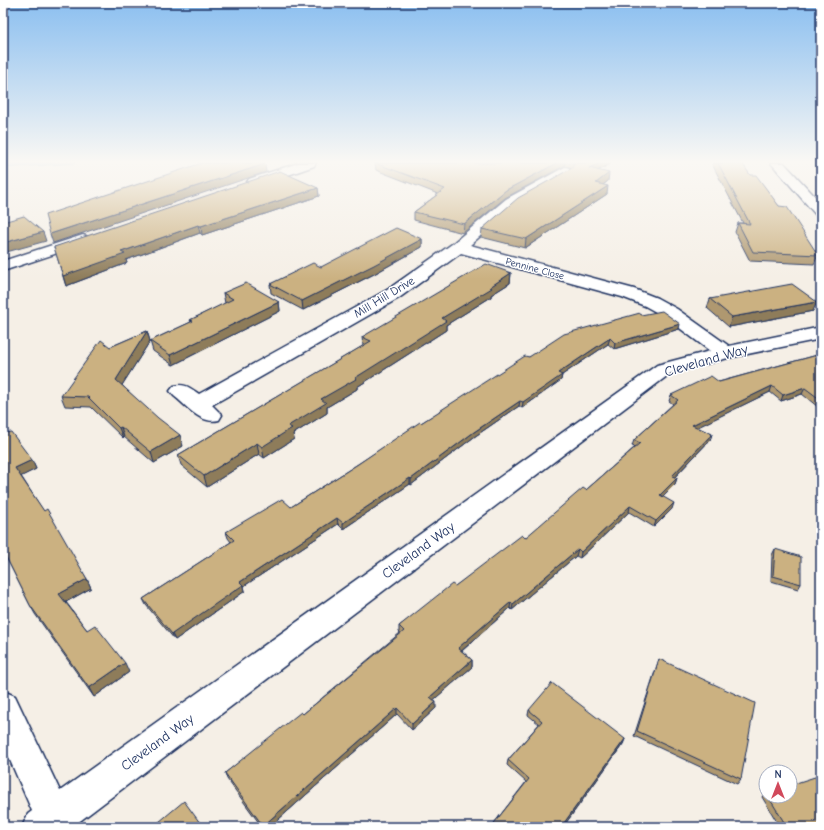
<svg xmlns="http://www.w3.org/2000/svg" width="824" height="830" font-family="'Comic Neue',sans-serif">
  <rect width="100%" height="100%" fill="#f5efe6"/>
  <filter id="ink" filterUnits="userSpaceOnUse"><feTurbulence type="fractalNoise" baseFrequency=".025" numOctaves="2"/><feDisplacementMap in="SourceGraphic" scale="8" xChannelSelector="R" yChannelSelector="G"/><feConvolveMatrix kernelMatrix="1 2 1 2 8 2 1 2 1" color-interpolation-filters="sRGB"/></filter>
  <g filter="url(#ink)">
    <!-- water -->
    <path fill="#a1cffc" stroke="#6b8fbd" d="M3 163H75L3 168Z"/>
    <g fill="none" stroke-linecap="round" stroke-linejoin="round">
      <defs>
        <path id="minor" d="M298 163H316L314 166 259 185H249L247 182 249 179Z
          M771 163H784L821 203V216L816 215Z
          M565 167 570 168 572 171 570 174 516 205 470 245 634 289 657 298 677 309 729 346 821 327V339L728 358 671 373 72 827H22L28 814 32 811 3 744V691L15 696 60 791 657 365 710 351 665 317 645 306 622 297 461 253 399 298 212 405 222 415 219 420C201 425 187 406 174 396L170 391 174 386C185 383 190 388 199 394L387 290 452 244 506 199Z
          M83 235 88 237 91 240 88 243 3 271V261Z"/>
      </defs>
      <!-- minor casing -->
      <use href="#minor" stroke="#1b2f5e" stroke-width="3"/>
      <!-- minor -->
      <use href="#minor" fill="#fff" fill-rule="evenodd"/>
    </g>
    <!-- wall -->
    <path fill="#af986f" stroke="#1b2f5e" d="M375 163H611L610 164 598 171 608 181 603 185 607 194 525 248 481 237 482 229 571 168 570 167 564 166 505 198 463 233 414 220V212L438 194 376 170Z
      M713 163H742L750 175 779 206 818 255 814 264 750 261 735 232 738 223H743L712 164Z
      M318 188 319 196 202 235 200 233 126 260 127 263 66 286 54 247Z
      M422 239V247L374 274 303 310 271 293 270 284Z
      M511 273 510 283 491 295V297L446 325V330L357 387V389L327 407V413L293 434 294 439 264 458 259 454 207 487 181 465 178 455 363 346 362 337Z
      M223 293 279 302 280 311 173 365 153 351 150 341 191 322 190 320 226 303H225Z
      M710 299 813 311 729 327 707 308Z
      M641 315 679 329 614 349 608 344 562 375 561 380 522 408 519 406 474 437 411 485 410 484 343 529 338 524 244 586 245 591 175 640 146 605 143 599 231 542 228 538 226 532 291 507 358 464 421 423 529 357Z
      M147 331 150 341 122 385 183 446 154 463 124 437 123 438 91 407 65 406 61 396 110 347Z
      M821 354V406L818 407 802 394 781 401 770 392 697 427 712 434 710 440 675 477 677 478 675 484 663 496 672 509 654 527 629 512 580 558 576 556 512 610 510 608 462 651 472 660V667L433 700 436 708 412 730 397 714 270 827H262L227 779 225 773 303 714 400 633 399 632V626L455 586 525 538 586 490 635 447 632 446 634 440 673 404 669 401 671 395Z
      M3 433 32 460 36 469 21 476 87 579 91 588 66 602 87 630 129 672 94 697 35 614 30 605 6 557 3 558Z
      M775 549 801 584 798 589 771 581 772 555Z
      M659 659 741 779 737 784 634 736Z
      M529 710 625 739 623 744 563 827H491L526 782 507 765 508 760 539 724 528 715Z
      M765 792H766V796H790L821 827H780L762 797Z"/>
    <!-- shaded-wall -->
    <path fill="#8e7c5a" stroke="#1b2f5e" d="M557 163H565L564 166 505 198 463 233 464 224 506 190Z
      M600 163H611L610 164 588 176 589 168Z
      M265 164 266 172 53 243 50 234Z
      M609 173 608 181 595 191 596 183Z
      M608 186 607 194 525 248 526 239Z
      M318 188 319 196 202 235 201 226Z
      M198 225 200 233 126 260 127 263 66 286 63 276 121 252Z
      M43 232 46 241 3 253V243Z
      M422 239V247L374 274 303 310 302 301Z
      M511 273 510 283 491 295V297L446 325V330L357 387V389L327 407V413L293 434 294 439 264 458 262 447 288 426 321 399 355 378 442 318Z
      M279 302 280 311 173 365 170 355Z
      M817 302 813 311 729 327 732 317Z
      M680 324 679 329 614 349 615 343Z
      M147 331 150 341 119 390 116 380Z
      M610 338 608 344 562 375 561 380 522 408 523 402 558 373Z
      M772 386 770 392 690 431 692 425Z
      M805 388 802 394 781 401 783 395Z
      M520 401 519 406 474 437 411 485V479L474 432Z
      M821 401V406L818 407Z
      M121 427 124 437 123 438 119 428Z
      M712 434 710 440 670 482 672 476Z
      M180 435 183 446 154 463 151 452Z
      M257 443 259 454 207 487 204 476Z
      M32 460 36 469 20 477 15 468Z
      M410 478V484L343 529V523Z
      M677 478 675 484 658 501 660 495Z
      M674 503 672 509 654 527 656 521Z
      M630 506 629 512 580 558 581 552Z
      M337 518 338 524 244 586 245 591 175 640 172 634 240 582Z
      M578 549 576 556 512 610 513 604Z
      M3 551 6 557 3 558Z
      M87 579 91 588 64 603 59 594Z
      M511 602 510 608 458 654V648Z
      M472 660V667L430 703V697Z
      M125 663 129 672 94 697 89 688Z
      M436 702V708L412 730V724Z
      M397 708V714L270 827H264L263 826Z
      M625 739 623 744 563 827H561Z"/>
    <!-- building -->
    <path fill="#cbb181" stroke="#1b2f5e" d="M202 163H261L265 164 50 234 45 215Z
      M375 163H557L506 190 464 224 414 212 445 189Z
      M574 163H600L589 168 609 173 596 183 608 186 526 239 482 229 518 198 572 168Z
      M718 163H742L750 175H756L779 206 787 207 818 255 753 252 738 223 750 224Z
      M280 171 318 188 201 226 198 225 121 252 125 254 63 276 54 247Z
      M24 216 43 232 3 243V222Z
      M396 228 422 239 374 265 302 301 270 284 313 263 321 267Z
      M486 264 511 273 490 287 492 288 442 318 446 321 355 378 356 379 321 399 326 403 288 426 292 428 262 447 257 443 204 476 178 455 371 341 362 337Z
      M246 283 279 302 170 355 150 341 193 321 190 320 233 299 223 293Z
      M792 284 817 302 732 317 710 299Z
      M662 311 680 324 615 343 610 338 558 373 562 375 523 402 520 401 474 432 411 479 410 478 343 523 337 518 240 582 243 585 172 634 143 599 234 540 226 532 282 499 291 507 358 464 420 422 421 423 525 356 529 357 564 334 640 313 641 315Z
      M147 331 116 380 158 418 180 435 151 452 121 427 119 428 88 397 61 396 101 340 110 347Z
      M821 354V400L805 388 783 395 772 386 692 425 712 434 672 476 677 478 660 495 674 503 656 521 630 506 581 552 578 549 513 604 511 602 458 648 472 660 430 697 436 702 412 724 397 708 263 826 225 773 301 712 303 714 404 631 399 626 452 584 455 586 522 535 525 538 583 488 586 490 640 443 634 440 678 400 671 395 711 376 719 382Z
      M11 432 32 460 15 468 44 511 47 509 87 579 59 594 87 630 95 625 125 663 89 688 30 605 3 551V433Z
      M775 549 801 557V584L773 576Z
      M659 659 755 703 741 779 637 731Z
      M552 683 625 739 561 827H491L529 779 508 760 542 721 529 710Z
      M821 775V827H787L768 796H790V785Z
      M184 801 203 827H153Z"/>
  </g>
  <!-- sky -->
  <linearGradient id="sky" x2="0" y2="1"><stop stop-color="#8bbff0"/><stop offset="0.58" stop-color="#faf8f4"/><stop offset="1" stop-color="#faf8f4" stop-opacity="0"/></linearGradient>
  <rect width="824" height="279" fill="url(#sky)"/>
  <g text-anchor="middle" stroke-width="3" stroke-linejoin="round" paint-order="stroke">
    <!-- far-street labels -->
    <g font-size="10" fill="#1b2f5e" stroke="#fff">
      <text transform="translate(535 268) rotate(15)" y="4">Pennine Close</text>
    </g>
    <!-- street labels -->
    <g font-size="12" fill="#1b2f5e" stroke="#fff">
      <text transform="translate(384 297) rotate(-31)" y="4">Mill Hill Drive</text>
    </g>
    <!-- near-street labels -->
    <g font-size="14" fill="#1b2f5e" stroke="#fff">
      <text transform="translate(706 360) rotate(-16)" y="5">Cleveland Way</text>
      <text transform="translate(418 550) rotate(-36)" y="5">Cleveland Way</text>
      <text transform="translate(157 742) rotate(-36)" y="5">Cleveland Way</text>
    </g>
  </g>
  <!-- margin -->
  <rect width="824" height="830" fill="none" stroke="#fff" stroke-width="16"/>
  <rect x="8" y="8" width="808" height="814" fill="none" stroke="#1b2f5e" stroke-width="1.5" filter="url(#ink)"/>
  <!-- north arrow -->
  <g transform="translate(778 784)"><circle r="19" fill="#ffffff" stroke="#a4acbf"/>
  <path d="M0-3L7 15L0 10L-7 15Z" fill="#d1495b"/>
  <text y="-6" font-size="11" font-weight="bold" text-anchor="middle" fill="#1b2f5e">N</text>
  </g>
</svg>
